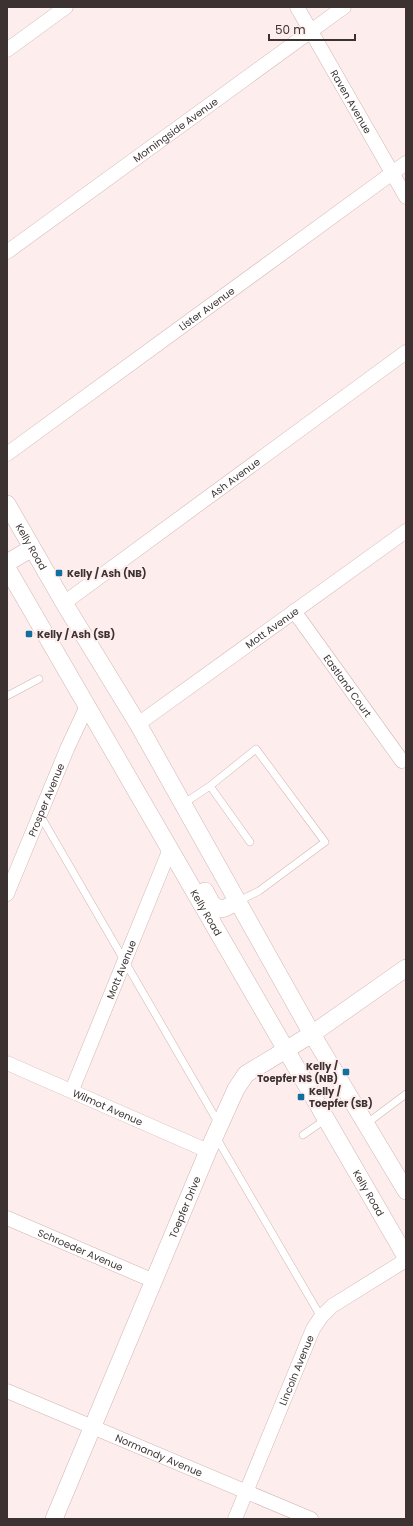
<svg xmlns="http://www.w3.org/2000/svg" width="413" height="1526" font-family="Poppins,sans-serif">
  <rect width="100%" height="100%" fill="#feeded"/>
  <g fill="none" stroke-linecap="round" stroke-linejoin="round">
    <defs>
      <path id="service" d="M7 696 39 679
        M210 786 250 842
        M183 804 210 786 256 749 325 842 259 891 237 902
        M40 815 219 1124
        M366 1124 406 1094
        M303 1135 326 1119
        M216 1137 321 1317"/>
      <g id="minor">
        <path id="s1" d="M297 7 406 197"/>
        <path d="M7 50 66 7"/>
        <path id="s2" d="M7 252 344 7"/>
        <path id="s3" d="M7 454 406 163"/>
        <path id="s4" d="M64 603 406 352"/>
        <path id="s5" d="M294 611 402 761"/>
        <path id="s6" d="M138 724 406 531"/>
        <path id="s7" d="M7 894 67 749 87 706"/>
        <path id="s8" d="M7 1063 208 1151"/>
        <path id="s9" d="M72 1090 170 849"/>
        <path id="s10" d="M7 1218 154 1281"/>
        <path id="s11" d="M7 1391 311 1519"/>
        <path id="s12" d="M235 1519 313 1329 321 1317 332 1306 406 1260"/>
      </g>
      <g id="tertiary">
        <path id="s13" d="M7 504 64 603 138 724 312 1034 406 1191"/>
        <path d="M7 563 32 548"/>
        <path id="s14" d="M7 568 406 1257"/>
        <path d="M205 891 212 904 219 909 225 908 237 902"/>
        <path id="s15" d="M54 1519 208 1151 236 1089 246 1074 312 1034 406 968"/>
      </g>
    </defs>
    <!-- service casing -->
    <use href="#service" stroke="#d0b5b5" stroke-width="8"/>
    <!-- minor casing -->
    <use href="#minor" stroke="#d0b5b5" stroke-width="15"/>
    <!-- tertiary casing -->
    <use href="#tertiary" stroke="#d0b5b5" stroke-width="18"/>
    <!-- service -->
    <use href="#service" stroke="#fff" stroke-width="7"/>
    <!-- minor -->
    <use href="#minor" stroke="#fff" stroke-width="14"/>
    <!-- tertiary -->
    <use href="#tertiary" stroke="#fff" stroke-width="17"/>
  </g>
  <!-- markers -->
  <g fill="#13709e" stroke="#feeded" stroke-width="1.5">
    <rect x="55" y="569" width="8" height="8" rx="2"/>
    <rect x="25" y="630" width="8" height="8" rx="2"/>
    <rect x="342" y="1068" width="8" height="8" rx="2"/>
    <rect x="297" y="1093" width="8" height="8" rx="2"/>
  </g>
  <g text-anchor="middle" stroke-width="4" stroke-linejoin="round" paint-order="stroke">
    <!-- street labels -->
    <g font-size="10" fill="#3d3232" stroke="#feeded">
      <text dy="4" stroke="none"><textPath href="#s1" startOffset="109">Raven Avenue</textPath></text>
      <text dy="4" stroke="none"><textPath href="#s2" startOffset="208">Morningside Avenue</textPath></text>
      <text dy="4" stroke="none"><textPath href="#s3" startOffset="247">Lister Avenue</textPath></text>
      <text dy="4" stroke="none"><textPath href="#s4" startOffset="212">Ash Avenue</textPath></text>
      <text dy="4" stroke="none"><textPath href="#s13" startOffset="49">Kelly Road</textPath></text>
      <text dy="4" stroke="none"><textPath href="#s6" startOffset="165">Mott Avenue</textPath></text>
      <text dy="4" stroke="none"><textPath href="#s5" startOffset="92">Eastland Court</textPath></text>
      <text dy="4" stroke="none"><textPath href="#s7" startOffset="102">Prosper Avenue</textPath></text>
      <text dy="4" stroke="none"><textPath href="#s14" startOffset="398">Kelly Road</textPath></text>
      <text dy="4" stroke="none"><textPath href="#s9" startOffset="130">Mott Avenue</textPath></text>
      <text dy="4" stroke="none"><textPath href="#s8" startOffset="110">Wilmot Avenue</textPath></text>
      <text dy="4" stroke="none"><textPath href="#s14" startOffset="722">Kelly Road</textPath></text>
      <text dy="4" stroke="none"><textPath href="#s15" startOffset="338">Toepfer Drive</textPath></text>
      <text dy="4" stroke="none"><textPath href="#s10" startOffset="80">Schroeder Avenue</textPath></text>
      <text dy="4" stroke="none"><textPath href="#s12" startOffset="161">Lincoln Avenue</textPath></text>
      <text dy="4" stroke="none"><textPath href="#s11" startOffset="165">Normandy Avenue</textPath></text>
    </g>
    <!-- poi labels -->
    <g font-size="10" font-weight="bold" fill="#3d3232" stroke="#feeded" text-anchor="start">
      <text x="67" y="577">Kelly / Ash (NB)</text>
      <text x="37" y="638">Kelly / Ash (SB)</text>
      <text x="338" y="1070" text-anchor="end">Kelly /<tspan x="338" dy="12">Toepfer NS (NB)</tspan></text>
      <text x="309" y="1095">Kelly /<tspan x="309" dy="12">Toepfer (SB)</tspan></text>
    </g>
  </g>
  <!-- border -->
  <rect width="413" height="1526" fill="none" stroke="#3d3232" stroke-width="16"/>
  <!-- scale -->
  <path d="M269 34v6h86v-6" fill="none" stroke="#3d3232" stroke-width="2"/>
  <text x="275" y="34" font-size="12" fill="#3d3232" stroke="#feeded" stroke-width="3" paint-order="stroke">50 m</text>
</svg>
